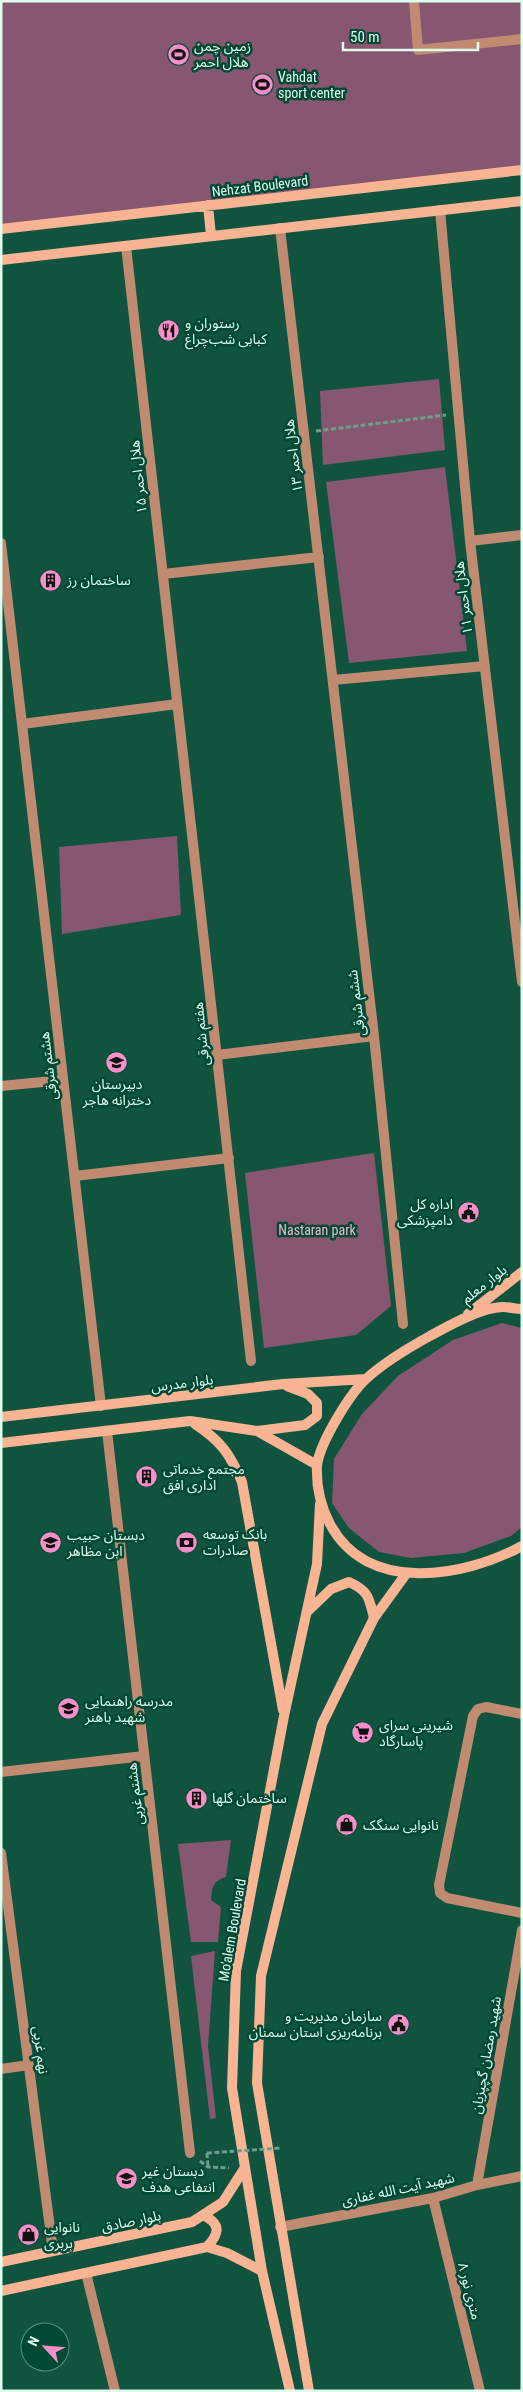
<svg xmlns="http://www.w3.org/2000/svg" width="523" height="2392" font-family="'Roboto Condensed','Noto Sans Arabic',sans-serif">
  <rect width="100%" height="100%" fill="#10543f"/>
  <!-- green -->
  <path fill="#875670" d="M1 1H522V170L1 229Z
    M439 379 445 450 323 465 320 391Z
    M445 467 467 651 349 663 326 482Z
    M177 836 181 915 62 934 59 847Z
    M374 1153 391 1306 356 1335 264 1348 245 1173Z
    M502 1323 522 1328V1527L511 1536 464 1553 411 1558 379 1552 349 1528 332 1503 334 1459 362 1414 398 1376 453 1340Z
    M231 1840 226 1877C213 1881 212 1887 211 1900L221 1907 218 1942H191L178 1844Z
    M215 1951 208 2046 216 2118 210 2119 191 1956Z"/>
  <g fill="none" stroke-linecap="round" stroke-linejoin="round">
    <!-- path -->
    <path stroke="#6a9f8d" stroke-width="3" stroke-dasharray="5 2.5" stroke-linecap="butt" d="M316 431 446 415
      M207 2153 208 2167
      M200 2161 208 2167 229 2168"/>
    <!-- lane -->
    <path stroke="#c18b71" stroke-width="10" d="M86 2273 115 2391"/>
    <!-- street -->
    <path stroke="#c18b71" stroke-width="10" d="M414 1 418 50 522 39
      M440 210 470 541 522 982
      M280 228 374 1036 403 1324
      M126 246 251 1361
      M470 541 522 535
      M1 543 101 1406
      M163 574 319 557
      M333 680 485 666
      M22 724 177 704
      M217 1055 374 1036
      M1 1086 63 1080
      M75 1176 229 1158
      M107 1431 190 2153
      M522 1714 486 1707 478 1709 473 1716 439 1885 440 1893 447 1898 522 1913
      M1 1772 144 1756
      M1 1853 53 2251
      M1 2069 29 2065
      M477 2185 522 1930
      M433 2198 480 2391
      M280 2227 433 2198 477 2185 522 2176"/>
    <!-- secondary -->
    <path stroke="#f9b593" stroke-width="10" d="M208 205 211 236
      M1 229 522 170
      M1 260 522 201
      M522 1309C516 1309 509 1307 503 1307 482 1307 448 1326 430 1336 408 1348 385 1362 367 1378 350 1393 319 1444 317 1466 316 1487 320 1505 330 1524 367 1594 463 1578 522 1546
      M468 1314 522 1272
      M1 1417 283 1384 366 1379
      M195 1424C221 1441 230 1454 242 1482L283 1710
      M257 1431 305 1425 317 1416V1403L308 1394 287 1386
      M1 1443 190 1421 257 1431 317 1465
      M307 1612 331 1589 349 1582C369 1591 369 1598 374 1618
      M203 2215C221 2224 220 2233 207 2247
      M1 2262 192 2222 223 2202 244 2169
      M1 2291 207 2247 227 2253 262 2271
      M290 2391 262 2271 232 2088 236 1971 284 1716 317 1564 320 1504
      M309 2391 257 2083 261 1976 322 1724 374 1618 406 1574"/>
    <!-- path-bridge -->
    <path stroke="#6a9f8d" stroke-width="3" stroke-dasharray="5 2.5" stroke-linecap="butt" d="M207 2153 281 2148"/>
  </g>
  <!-- icons -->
  <defs>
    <symbol id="stadium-disc" viewBox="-11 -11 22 22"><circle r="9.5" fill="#f98fc9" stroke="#004934"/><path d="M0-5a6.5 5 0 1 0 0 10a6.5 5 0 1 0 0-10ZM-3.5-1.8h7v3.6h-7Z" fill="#111"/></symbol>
    <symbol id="restaurant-disc" viewBox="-11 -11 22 22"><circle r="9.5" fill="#f98fc9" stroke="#004934"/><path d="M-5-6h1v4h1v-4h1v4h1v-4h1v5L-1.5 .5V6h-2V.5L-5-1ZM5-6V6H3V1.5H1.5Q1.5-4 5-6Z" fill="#111"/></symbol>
    <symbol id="building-disc" viewBox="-11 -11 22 22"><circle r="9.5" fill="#f98fc9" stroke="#004934"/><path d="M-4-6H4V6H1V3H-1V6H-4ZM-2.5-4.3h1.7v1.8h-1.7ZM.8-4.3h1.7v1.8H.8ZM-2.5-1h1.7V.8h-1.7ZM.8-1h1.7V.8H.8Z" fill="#111"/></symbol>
    <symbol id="school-disc" viewBox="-11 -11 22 22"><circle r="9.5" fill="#f98fc9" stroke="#004934"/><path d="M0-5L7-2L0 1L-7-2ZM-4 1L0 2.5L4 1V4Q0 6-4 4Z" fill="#111"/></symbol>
    <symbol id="civic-disc" viewBox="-11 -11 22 22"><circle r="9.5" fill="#f98fc9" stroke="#004934"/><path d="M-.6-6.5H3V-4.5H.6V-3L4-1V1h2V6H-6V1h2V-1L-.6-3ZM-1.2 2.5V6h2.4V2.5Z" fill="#111"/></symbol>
    <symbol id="bank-disc" viewBox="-11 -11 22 22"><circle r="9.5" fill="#f98fc9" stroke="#004934"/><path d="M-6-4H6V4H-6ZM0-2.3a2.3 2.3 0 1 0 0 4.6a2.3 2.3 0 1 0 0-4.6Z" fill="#111"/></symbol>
    <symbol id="supermarket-disc" viewBox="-11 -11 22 22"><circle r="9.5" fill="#f98fc9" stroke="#004934"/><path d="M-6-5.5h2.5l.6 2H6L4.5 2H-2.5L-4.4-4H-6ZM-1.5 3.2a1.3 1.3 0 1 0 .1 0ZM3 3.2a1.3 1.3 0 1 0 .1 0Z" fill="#111"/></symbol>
    <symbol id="shop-disc" viewBox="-11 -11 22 22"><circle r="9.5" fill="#f98fc9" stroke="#004934"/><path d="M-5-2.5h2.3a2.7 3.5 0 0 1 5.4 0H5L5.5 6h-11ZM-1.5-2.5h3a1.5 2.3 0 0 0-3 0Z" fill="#111"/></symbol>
  </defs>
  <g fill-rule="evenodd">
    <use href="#stadium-disc" x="166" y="42" width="25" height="25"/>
    <use href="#stadium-disc" x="250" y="72" width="25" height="25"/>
    <use href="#restaurant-disc" x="156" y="318" width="25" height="25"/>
    <use href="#building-disc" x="38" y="568" width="25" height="25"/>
    <use href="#school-disc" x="104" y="1050" width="25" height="25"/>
    <use href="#civic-disc" x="456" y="1200" width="25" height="25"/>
    <use href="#building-disc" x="134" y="1464" width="25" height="25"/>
    <use href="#bank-disc" x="174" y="1530" width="25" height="25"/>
    <use href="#school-disc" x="38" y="1530" width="25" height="25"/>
    <use href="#school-disc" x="56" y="1696" width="25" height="25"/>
    <use href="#supermarket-disc" x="350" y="1720" width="25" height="25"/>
    <use href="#building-disc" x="184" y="1786" width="25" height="25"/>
    <use href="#shop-disc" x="334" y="1812" width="25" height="25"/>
    <use href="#civic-disc" x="386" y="2012" width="25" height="25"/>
    <use href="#school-disc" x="114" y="2166" width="25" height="25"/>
    <use href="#shop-disc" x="16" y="2222" width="25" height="25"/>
  </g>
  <g text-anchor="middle" stroke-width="5" stroke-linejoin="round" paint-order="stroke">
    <!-- poi labels -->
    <g font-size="14" fill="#defef0" stroke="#004934" text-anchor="start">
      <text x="194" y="51">زمین چمن<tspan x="194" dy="16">هلال احمر</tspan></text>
      <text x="278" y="82">Vahdat<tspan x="278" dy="16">sport center</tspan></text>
      <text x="185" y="328">رستوران و<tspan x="185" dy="16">کبابی شب‌چراغ</tspan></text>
      <text x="67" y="585">ساختمان رز</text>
      <text x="117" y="1089" text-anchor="middle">دبیرستان<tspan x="117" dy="16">دخترانه هاجر</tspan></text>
      <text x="453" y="1209" text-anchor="end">اداره کل<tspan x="453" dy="16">دامپزشکی</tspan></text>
      <text x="163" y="1474">مجتمع خدماتی<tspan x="163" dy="16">اداری افق</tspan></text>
      <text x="203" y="1539">بانک توسعه<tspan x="203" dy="16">صادرات</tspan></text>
      <text x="67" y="1540">دبستان حبیب<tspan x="67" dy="16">ابن مظاهر</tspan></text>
      <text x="85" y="1706">مدرسه راهنمایی<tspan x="85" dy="16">شهید باهنر</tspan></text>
      <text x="379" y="1730">شیرینی سرای<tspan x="379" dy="16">پاسارگاد</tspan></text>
      <text x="212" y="1803">ساختمان گلها</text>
      <text x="363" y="1830">نانوایی سنگک</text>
      <text x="382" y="2021" text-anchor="end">سازمان مدیریت و<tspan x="382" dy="16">برنامه‌ریزی استان سمنان</tspan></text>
      <text x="142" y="2176">دبستان غیر<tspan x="142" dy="16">انتفاعی هدف</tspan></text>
      <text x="44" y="2232">نانوایی<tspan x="44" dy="16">بربری</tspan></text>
    </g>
    <!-- street labels -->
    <g font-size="14" fill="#defef0" stroke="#004934">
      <text transform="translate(260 186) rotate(-7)" y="5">Nehzat Boulevard</text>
      <text transform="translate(293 456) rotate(-97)" y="5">هلال احمر ۱۳</text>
      <text transform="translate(138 477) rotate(-96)" y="5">هلال احمر ۱۵</text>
      <text transform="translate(463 598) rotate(-97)" y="5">هلال احمر ۱۱</text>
      <text transform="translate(356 1003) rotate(-97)" y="5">ششم شرقی</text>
      <text transform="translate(201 1034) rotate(-96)" y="5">هفتم شرقی</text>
      <text transform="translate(48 1066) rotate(-97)" y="5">هشتم شرقی</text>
      <text transform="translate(484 1284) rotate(-38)" y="5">بلوار معلم</text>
      <text transform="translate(182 1383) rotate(-7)" y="5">بلوار مدرس</text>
      <text transform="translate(135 1794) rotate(-97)" y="5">هشتم غربی</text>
      <text transform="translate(232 1930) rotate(-80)" y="5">Mo'alem Boulevard</text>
      <text transform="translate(41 2050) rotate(83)" y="5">نهم غربی</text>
      <text transform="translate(486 2055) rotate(-80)" y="5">شهید رمضان گچپزیان</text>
      <text transform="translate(398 2189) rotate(-12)" y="5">شهید آیت الله غفاری</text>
      <text transform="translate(131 2221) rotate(-12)" y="5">بلوار صادق</text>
      <text transform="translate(470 2291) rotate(76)" y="5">۸ متری نور</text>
    </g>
    <!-- park labels -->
    <g font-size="14" fill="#f3b4d4" stroke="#004934">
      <text x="317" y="1235">Nastaran park</text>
    </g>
  </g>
  <!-- border -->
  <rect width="523" height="2392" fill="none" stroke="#defef0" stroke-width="5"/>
  <!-- north arrow -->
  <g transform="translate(45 2347) rotate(296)"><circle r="24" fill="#004934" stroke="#59917f"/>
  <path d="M0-4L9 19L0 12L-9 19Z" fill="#f98fc9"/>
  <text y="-8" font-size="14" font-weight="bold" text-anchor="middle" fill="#defef0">N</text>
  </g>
  <!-- scale -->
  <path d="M343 42v8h135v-8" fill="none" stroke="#defef0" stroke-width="2.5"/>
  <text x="350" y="42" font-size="15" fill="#defef0" stroke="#004934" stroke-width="4" paint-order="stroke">50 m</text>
</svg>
